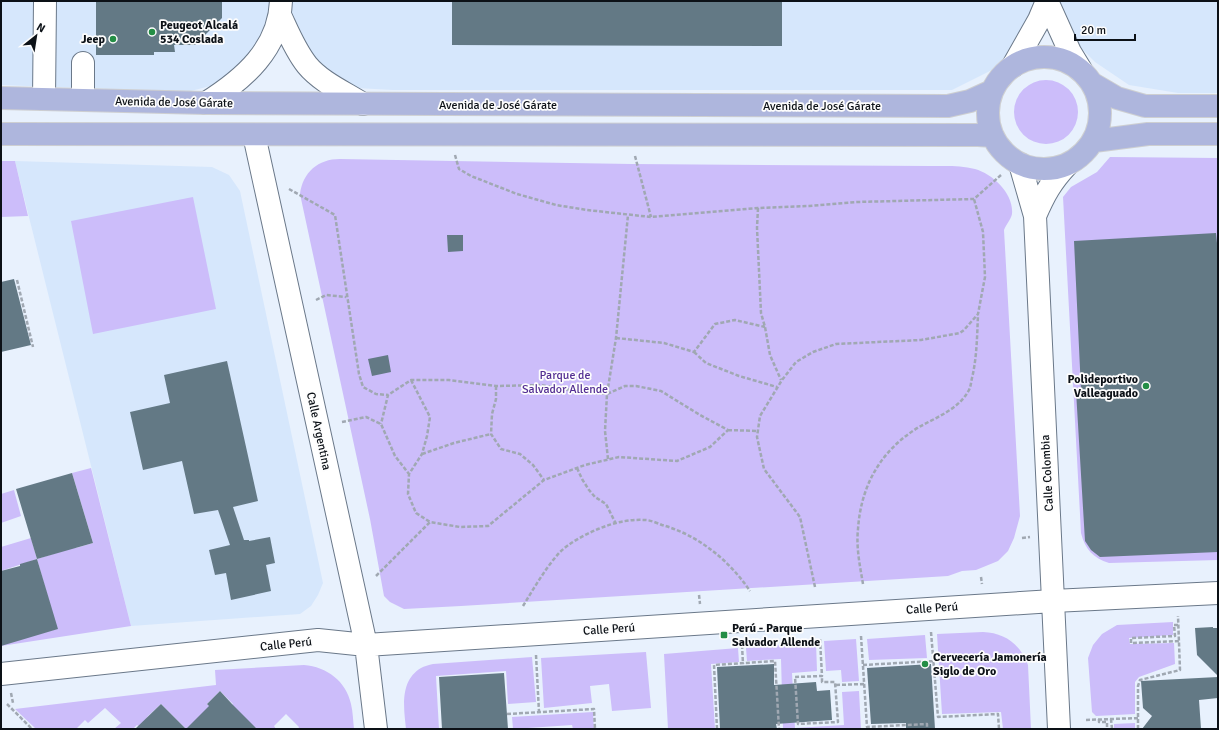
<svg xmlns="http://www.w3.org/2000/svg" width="1219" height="730" font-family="Signika,sans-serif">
  <rect width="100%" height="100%" fill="#e8f1fd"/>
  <!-- built -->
  <path fill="#d6e7fc" d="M1 1H1218V93H1178L1129 85 1095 62 1075 42 1065 24 1030 23 1016 45 996 68 952 90H393L356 88 322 69 303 46 261 40 243 68 218 84 187 92 1 85Z
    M15 161 212 167 229 175 240 191 323 583 318 595 311 606 300 614 131 626Z"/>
  <!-- green -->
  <path fill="#ccbdfa" d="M1014 112a32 32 0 1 1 64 0a32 32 0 1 1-64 0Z
    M1110 157 1218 158V560L1109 563C1093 558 1085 549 1081 533L1063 197 1071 187 1097 172Z
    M340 159 632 164 929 166C944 166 960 165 975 169 993 174 1014 194 1012 214 1011 219 1006 225 1004 230L1020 516 1014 538 1008 551 998 561 976 570 962 571 948 576 461 606 404 609 390 602 384 596 370 519 300 194C303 172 318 159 340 159Z
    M1 161H15L28 216 1 217Z
    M193 197 216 309 93 334 71 221Z
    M91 468 131 626 1 646V644L57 629 37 559 1 571V547L31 538 37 559 75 547 76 548 93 543 72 473Z
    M14 490 21 516 1 523V494Z
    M1173 622V635L1129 638 1130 644 1174 643 1175 664 1139 677 1135 682V714L1096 716 1092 712 1088 658 1093 645 1102 634 1117 625Z
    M983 632C1005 633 1020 644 1028 665L1031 729H1003L1001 712 942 714 937 634Z
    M925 635 927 658 869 660 867 639Z
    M856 639 859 681 842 682 841 670 826 671 824 641Z
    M816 642 817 671 792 673 795 728 844 725 842 692 859 691 861 729H783L781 659 747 661 746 648Z
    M738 648 739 662 711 664 715 729H668L664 654Z
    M646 652 651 708 612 711 609 684 590 686 592 703 544 708 541 658Z
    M532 657 536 702 508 704 506 671 436 676 439 729H406C404 709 399 681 421 668 424 666 429 665 433 664Z
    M304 665C327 667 346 681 351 704 353 712 353 721 354 729H298L299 727 286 714 274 726 276 729H257L228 709 233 704 220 691 207 704 213 709 186 729 161 704 148 716 141 728 137 725 133 729H114L121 723 105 708 88 723 85 720 76 729H36L15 709 216 685 215 670Z
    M593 712 594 729H573L572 725 513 729 512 717Z
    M1135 723V729H1114V724Z"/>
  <!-- building -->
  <path fill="#637985" d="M96 1H222V18L195 45H174L175 52H154V55H96Z
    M452 1H782V46L452 45Z
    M1216 233 1218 253V552L1100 557 1091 550 1085 541 1076 391 1081 390 1074 241Z
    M447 235H463V251L448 252Z
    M14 279 31 345 1 352V282Z
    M388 355 391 372 372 376 368 359Z
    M227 361 258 501 233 507 244 540H249V541L270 537 275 563 266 565 271 591 231 600 226 573 215 575 209 550 230 545 218 510 194 514 182 461 143 470 130 412 170 403 164 375Z
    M72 473 93 543 37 559 16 489Z
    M37 559 58 629 1 646V571L20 566V564Z
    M1213 627V628H1218V676L1197 655 1195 628Z
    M774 664V685L816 682 817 691 830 690 832 720 776 724 777 729H720L717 667Z
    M931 664 935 729H906V723L871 724 867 668Z
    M504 673 508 729H442L439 677Z
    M1218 677V698L1199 700 1201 729H1142L1152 716 1143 708 1141 681Z
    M220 691 232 704 257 729H186L209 706 207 704Z
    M161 704 186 729H135Z"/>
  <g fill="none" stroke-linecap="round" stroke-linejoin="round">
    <defs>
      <path id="minor" d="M1047 1 1070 52 1081 70
        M280 15C288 32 295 50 307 65 321 82 344 92 363 104
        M83 63V99
        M1013 66 1039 20 1047 1
        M44 99 45 1
        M206 103C244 79 279 49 281 1
        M254 135 366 645 376 729
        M1020 164 1035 216 1059 729
        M1035 216C1044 195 1051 182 1067 165
        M1 674 318 640 366 645 1053 601 1218 593"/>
      <path id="major" d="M988 113a56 56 0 1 1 112 0a56 56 0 1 1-112 0Z
        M1093 84 1117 98 1145 106H1218
        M1 98 206 103 948 106 970 101 992 91
        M1 134 978 135 993 136
        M1094 141 1148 134H1218"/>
    </defs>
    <!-- minor casing -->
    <use href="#minor" stroke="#6a7889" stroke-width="24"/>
    <!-- major casing -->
    <use href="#major" stroke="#cecfd1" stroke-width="24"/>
    <!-- path -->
    <path stroke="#a0a8b2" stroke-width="2.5" stroke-dasharray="4 2" stroke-linecap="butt" d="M455 155 459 169 471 176 517 194 556 205 587 210 651 217 758 208 809 206 856 202 974 199 1001 175
      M635 156 651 217
      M289 189 335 215 359 374 363 387 376 394 388 395
      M758 208 757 228 761 313 765 327 770 355 781 380
      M17 280 33 347
      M316 300 326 295 346 297
      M616 338 664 343 694 352 715 324 735 320 765 327
      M694 352 706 363 739 376 777 387
      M411 380 430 417 427 436 422 454 409 474 408 494 416 513 430 522
      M496 386V399L492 414 491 434 501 449 520 454 533 465 544 480
      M342 422 366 417 381 424 395 456 409 474
      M728 430 758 431
      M422 454 454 443 491 434
      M608 459 605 431 607 394 616 338 628 215
      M577 468 582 479 589 490 595 497 606 504 615 522
      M1022 538 1030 537
      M376 576 430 522 460 527 488 526 544 480 585 465 619 457 677 461 710 447 728 430 700 415 661 391 636 386H625L607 394 583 392 540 385 496 386 449 380H411L388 395 381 424
      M981 577 982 584
      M863 584C860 566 856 548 858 529 861 485 881 450 919 427 937 417 959 409 969 390 971 386 971 382 972 378 977 357 977 336 978 315
      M815 587 800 517 764 469 757 437 760 416 782 380 796 362 813 352 836 344 921 340 960 333 964 330 978 314 985 277 983 232 974 199
      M699 595 700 604
      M523 606C534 588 545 569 559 553 569 543 584 535 598 529 613 523 628 519 645 520 650 520 657 523 662 525 698 535 729 560 750 591
      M1178 625H1174L1175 636 1131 638V643L1179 641
      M931 632 938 717 998 714 999 729
      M861 636 867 727 927 724V729
      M820 639 822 676 795 677 798 724 838 722 835 682H822V676
      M742 645 743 664
      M536 655 539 712
      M863 665 934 661
      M836 685 864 684
      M11 693 13 703
      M7 704 32 729
      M507 714 594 709 595 729
      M1099 719V722H1107V729
      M1111 719 1112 729
      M1086 720 1138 718
      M717 729 714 665 775 661 779 729
      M1138 729V686L1140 680 1180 670 1178 616"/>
    <!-- minor -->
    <use href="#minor" stroke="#fff" stroke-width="22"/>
    <!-- major -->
    <use href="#major" stroke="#aeb6dd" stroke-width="22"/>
  </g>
  <!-- markers -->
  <g fill="#248e45" stroke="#fdfdfd" stroke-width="1.5">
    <circle cx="152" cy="32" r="4"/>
    <circle cx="113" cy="39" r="4"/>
    <circle cx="1146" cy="386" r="4"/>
    <rect x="720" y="631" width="8" height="8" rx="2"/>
    <circle cx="925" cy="664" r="4"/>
  </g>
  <g text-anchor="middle" stroke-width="3.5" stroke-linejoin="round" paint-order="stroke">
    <!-- poi labels -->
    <g font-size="12" font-weight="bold" fill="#0c1117" stroke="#fdfdfd" text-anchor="start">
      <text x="160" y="29">Peugeot Alcalá<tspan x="160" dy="14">534 Coslada</tspan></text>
      <text x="105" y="43" text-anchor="end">Jeep</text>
      <text x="1138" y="383" text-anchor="end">Polideportivo<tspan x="1138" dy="14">Valleaguado</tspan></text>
      <text x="732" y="632">Perú - Parque<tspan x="732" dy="14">Salvador Allende</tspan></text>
      <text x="933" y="661">Cervecería Jamonería<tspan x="933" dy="14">Siglo de Oro</tspan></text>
    </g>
    <!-- street labels -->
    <g font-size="12" fill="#0c1117" stroke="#fdfdfd">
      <text transform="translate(174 102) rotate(1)" y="4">Avenida de José Gárate</text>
      <text x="498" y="109">Avenida de José Gárate</text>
      <text x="822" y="110">Avenida de José Gárate</text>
      <text transform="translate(319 431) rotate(78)" y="4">Calle Argentina</text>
      <text transform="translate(1047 473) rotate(-93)" y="4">Calle Colombia</text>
      <text transform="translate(932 608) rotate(-4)" y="4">Calle Perú</text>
      <text transform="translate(609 629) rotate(-4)" y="4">Calle Perú</text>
      <text transform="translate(286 644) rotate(-6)" y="4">Calle Perú</text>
    </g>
    <!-- park labels -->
    <g font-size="12" fill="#532e92" stroke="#fdfdfd">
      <text x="565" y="379">Parque de<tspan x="565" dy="14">Salvador Allende</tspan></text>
    </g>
  </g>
  <!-- border -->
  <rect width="1219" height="730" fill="none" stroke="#0c1117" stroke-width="4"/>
  <!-- north arrow -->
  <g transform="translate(36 36) rotate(30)" stroke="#fdfdfd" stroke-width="3" paint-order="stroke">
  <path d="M0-3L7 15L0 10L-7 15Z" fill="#0c1117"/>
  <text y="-6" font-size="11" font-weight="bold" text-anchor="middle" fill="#0c1117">N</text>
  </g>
  <!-- scale -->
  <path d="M1075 34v6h60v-6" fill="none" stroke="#0c1117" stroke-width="2"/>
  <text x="1081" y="34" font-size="12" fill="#0c1117" stroke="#fdfdfd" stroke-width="3" paint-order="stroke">20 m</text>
</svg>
